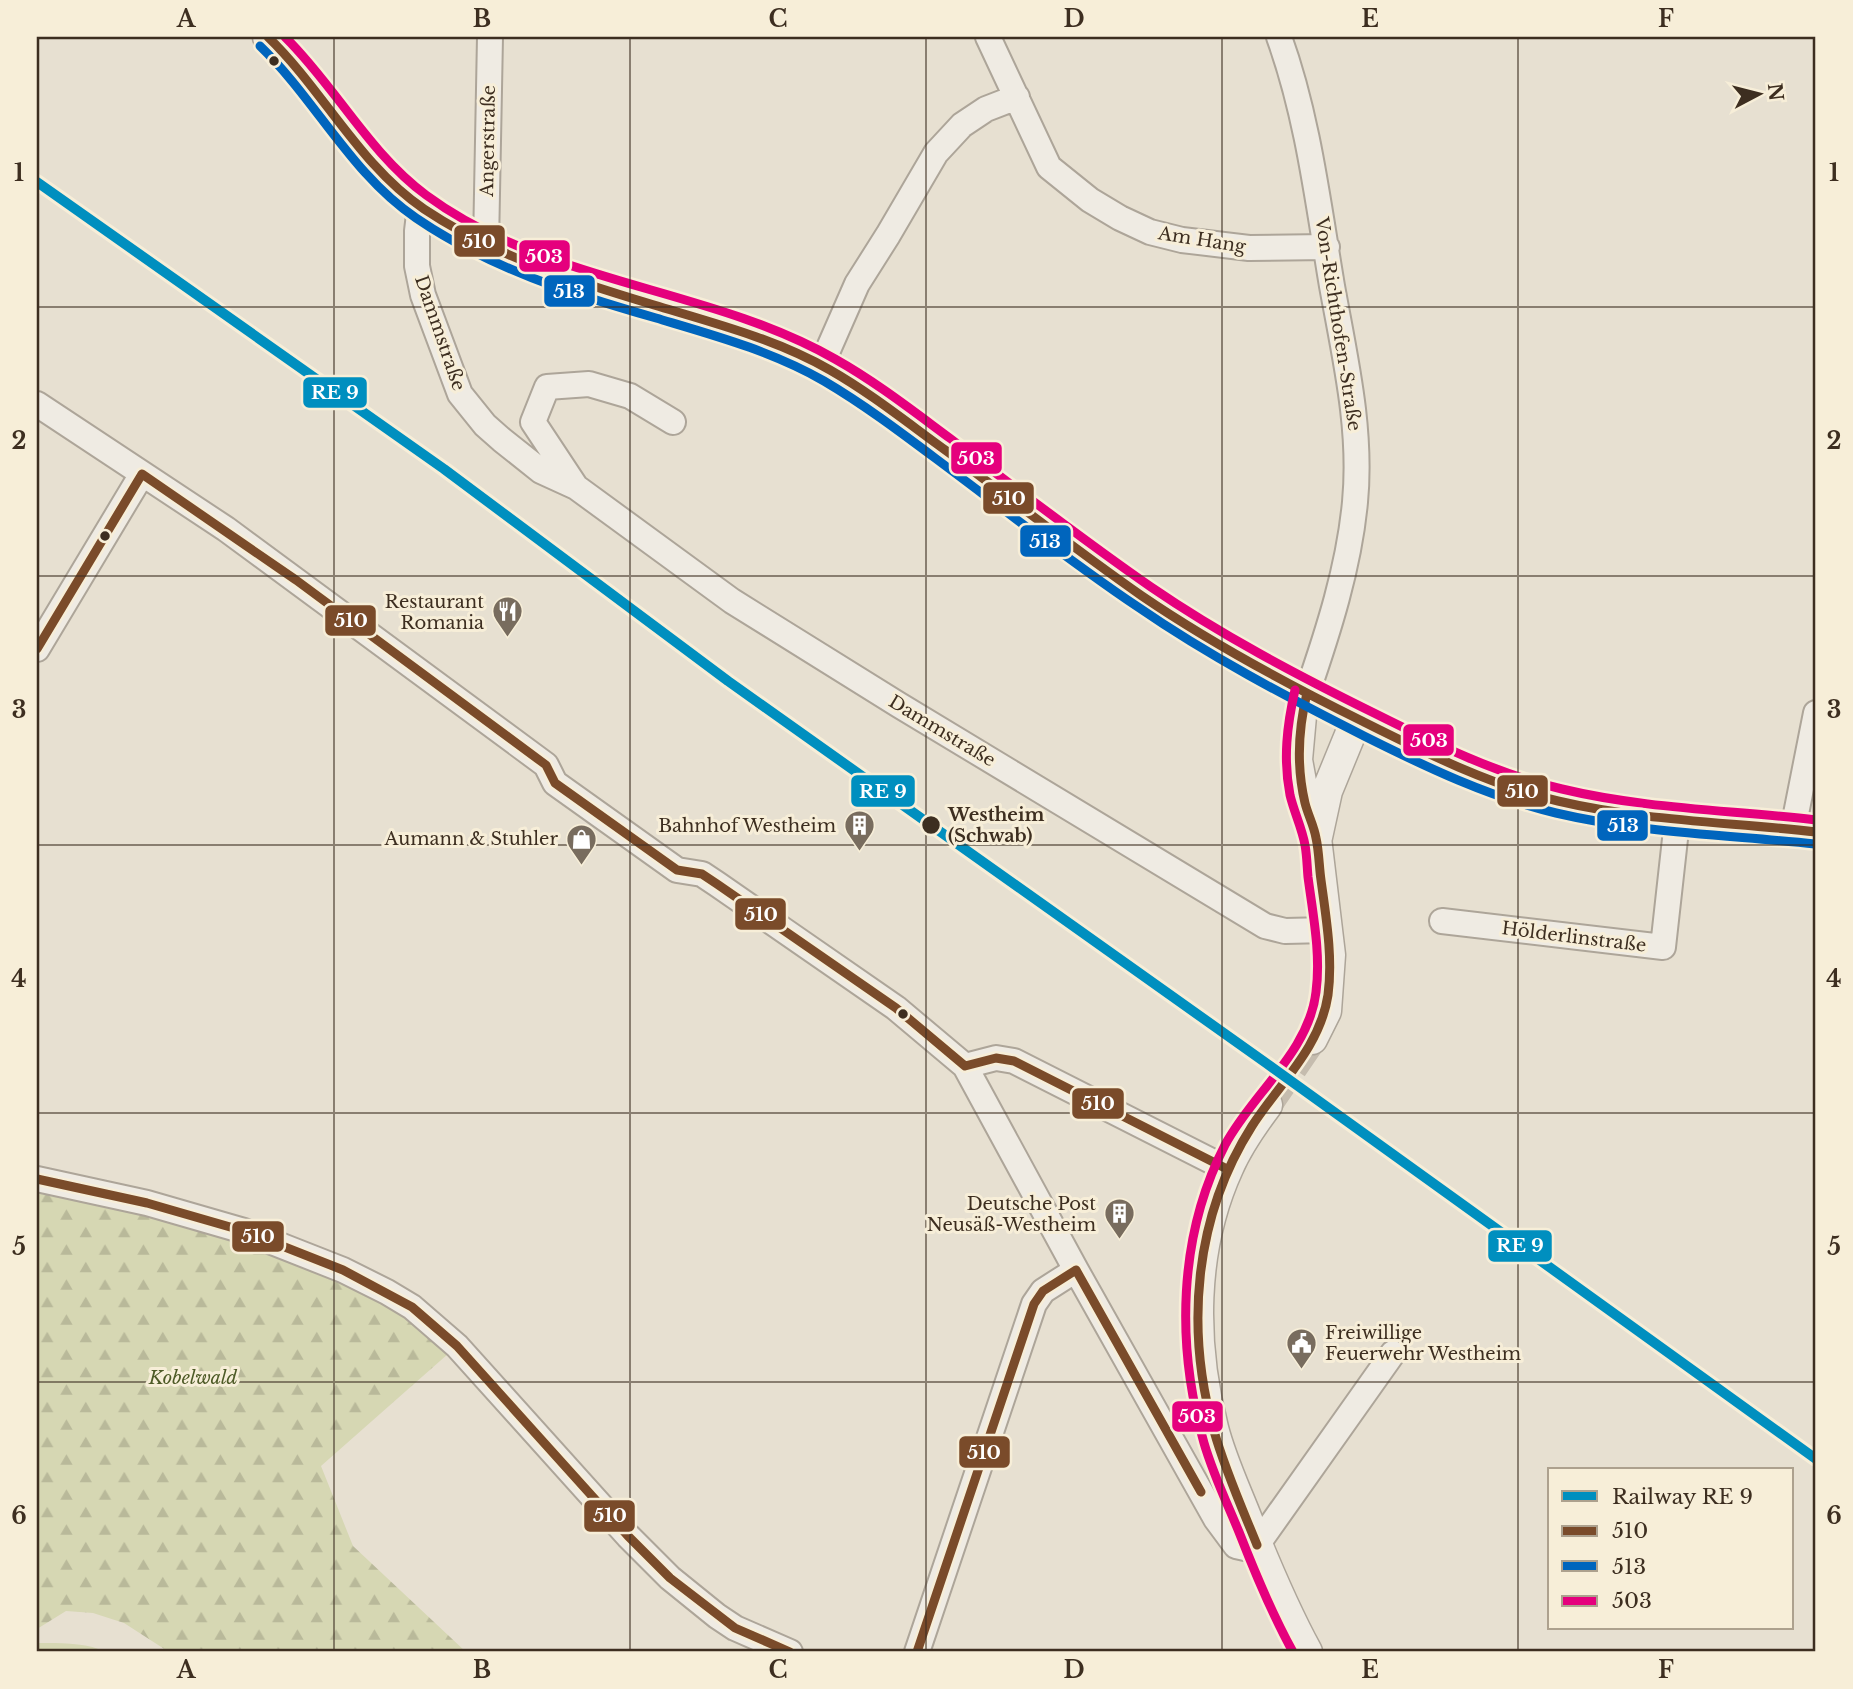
<svg xmlns="http://www.w3.org/2000/svg" width="1853" height="1689" font-family="'Libre Baskerville',serif">
  <defs>
    <pattern id="forest-firs" width="22" height="20" patternUnits="userSpaceOnUse" patternTransform="scale(1.75)"><rect width="22" height="20" fill="#d6d7b3"/><path d="M5 1l3.5 6h-7zM16 11l3.5 6h-7z" fill="#b9b99a"/></pattern>
  </defs>
  <rect width="100%" height="100%" fill="#e7e0d1"/>
  <!-- green -->
  <path fill="#d6d7b3" d="M37 1643C57 1643 87 1642 105 1652H37Z"/>
  <!-- forest -->
  <path fill="url(#forest-firs)" d="M37 1179 284 1246 457 1346 321 1466 353 1546 466 1652H169L124 1623 93 1613 66 1611 37 1629Z"/>
  <g fill="none" stroke-linecap="round" stroke-linejoin="round">
    <!-- tertiary-tunnel -->
    <path stroke="#c5bcae" stroke-width="30" stroke-dasharray="30 15" stroke-linecap="butt" d="M1267 1105 1312 1039"/>
    <defs>
      <path id="minor" d="M988 37 1049 167 1090 200 1120 218 1150 232 1182 240 1249 248 1327 247
        M1279 37C1308 117 1318 203 1332 286 1345 358 1362 429 1355 502 1349 567 1328 632 1307 693
        M420 206 417 231V266L423 295 460 394 485 425 502 440 541 471 576 487 732 601 899 705 1265 926 1285 931 1328 930
        M486 245 490 37
        M821 366 857 284 888 235 936 153 962 125 986 109 1017 97
        M37 404 226 529 546 765 555 783 677 870 702 874 717 884 896 1008 965 1066 1076 1270 1216 1519 1236 1546 1245 1548 1257 1545 1393 1353
        M576 487 533 422 547 387 589 384 630 396 673 422
        M37 649 142 474
        M1793 829 1816 713
        M1442 921 1663 947 1677 821
        M965 1066 996 1058 1014 1061 1227 1169
        M37 1179 147 1203 244 1231 343 1270 387 1292 412 1307 457 1346 628 1536 670 1578 717 1616 735 1628 790 1652
        M917 1652 1034 1304 1043 1291 1076 1270"/>
      <path id="tertiary" d="M268 37C285 53 301 70 315 88 347 128 378 175 420 206 527 283 661 299 780 346 842 370 896 414 949 453 1013 500 1077 547 1141 595 1219 648 1301 691 1386 733 1443 760 1496 787 1558 801 1645 822 1729 821 1816 832
        M1307 693 1301 716 1297 760 1306 809 1316 838 1330 955 1326 1011 1312 1039
        M1317 837 1327 791 1357 718
        M1267 1105C1252 1125 1238 1145 1228 1168 1191 1249 1191 1343 1213 1428 1221 1460 1236 1491 1248 1522 1266 1567 1284 1610 1307 1652"/>
    </defs>
    <!-- minor casing -->
    <use href="#minor" stroke="#ada599" stroke-width="28"/>
    <!-- tertiary casing -->
    <use href="#tertiary" stroke="#ada599" stroke-width="33"/>
    <!-- minor -->
    <use href="#minor" stroke="#efebe3" stroke-width="24"/>
    <!-- tertiary -->
    <use href="#tertiary" stroke="#efebe3" stroke-width="30"/>
    <defs>
      <path id="bus-1" d="M268 37C323 90 360 166 424 209 494 256 574 281 654 305 714 323 776 339 830 370 872 394 909 424 948 452 1012 500 1076 550 1142 596 1211 643 1285 683 1360 720 1424 752 1489 785 1558 801 1643 821 1730 822 1816 832
        M142 474 296 580 546 765 555 783 677 870 702 874 717 884 896 1008 965 1066
        M37 649 142 474
        M965 1066 996 1058 1014 1061 1227 1169
        M37 1179 147 1203 244 1231 343 1270 412 1307 457 1346 628 1536 670 1578 735 1628 790 1652
        M1076 1270 1201 1492
        M1257 1545C1242 1508 1225 1470 1214 1431 1185 1329 1194 1217 1252 1126 1279 1084 1320 1048 1328 995 1333 957 1326 917 1321 880 1319 866 1319 851 1316 838 1314 826 1308 815 1305 803 1296 765 1298 730 1307 693
        M917 1652 1034 1304 1043 1291 1076 1270"/>
      <path id="bus-2" d="M260 46C315 99 352 175 416 218 489 268 572 294 656 318 713 335 772 351 824 381 863 404 899 431 935 458 1002 508 1068 560 1138 607 1209 656 1287 697 1364 736 1426 767 1489 797 1556 813 1641 833 1728 835 1815 844"/>
      <path id="bus-3" d="M285 37C335 86 369 153 426 195 548 285 707 286 835 359 876 382 913 411 951 439 1017 489 1083 540 1151 587 1221 635 1297 675 1374 713 1434 743 1496 774 1562 789 1645 809 1731 810 1816 820
        M1293 1652C1272 1614 1255 1573 1239 1532 1227 1503 1213 1474 1204 1443 1176 1346 1178 1236 1225 1145 1252 1094 1309 1052 1316 992 1321 954 1313 915 1308 877 1307 866 1307 856 1305 845 1302 828 1294 812 1290 795 1283 759 1287 725 1295 690"/>
    </defs>
    <!-- bus-1 casing -->
    <use href="#bus-1" stroke="#f7eed8" stroke-width="14"/>
    <!-- bus-2 casing -->
    <use href="#bus-2" stroke="#f7eed8" stroke-width="14"/>
    <!-- bus-3 casing -->
    <use href="#bus-3" stroke="#f7eed8" stroke-width="14"/>
    <!-- bus-1 -->
    <use href="#bus-1" stroke="#7a4b2a" stroke-width="9"/>
    <!-- bus-2 -->
    <use href="#bus-2" stroke="#0065bd" stroke-width="9"/>
    <!-- bus-3 -->
    <use href="#bus-3" stroke="#e5007d" stroke-width="9"/>
    <defs>
      <path id="rail-1" d="M37 182 444 469 728 681 1266 1063 1816 1459"/>
    </defs>
    <!-- rail-1 casing -->
    <use href="#rail-1" stroke="#f7eed8" stroke-width="16"/>
    <!-- rail-1 -->
    <use href="#rail-1" stroke="#008fbf" stroke-width="10"/>
  </g>
  <!-- grid -->
  <path fill="none" stroke="#3d2e20" stroke-width="2" stroke-opacity="0.55" d="M334 37V1652M630 37V1652M926 37V1652M1222 37V1652M1518 37V1652M37 307H1816M37 576H1816M37 845H1816M37 1113H1816M37 1382H1816"/>
  <!-- icons -->
  <defs>
    <symbol id="restaurant-pin" viewBox="-11 -11 22 30"><path d="M0 17L-7.5 6A9.5 9.5 0 1 1 7.5 6Z" fill="#786c5e" stroke="#f7eed8"/><path d="M-5-6h1v4h1v-4h1v4h1v-4h1v5L-1.5 .5V6h-2V.5L-5-1ZM5-6V6H3V1.5H1.5Q1.5-4 5-6Z" fill="#fff"/></symbol>
    <symbol id="building-pin" viewBox="-11 -11 22 30"><path d="M0 17L-7.5 6A9.5 9.5 0 1 1 7.5 6Z" fill="#786c5e" stroke="#f7eed8"/><path d="M-4-6H4V6H1V3H-1V6H-4ZM-2.5-4.3h1.7v1.8h-1.7ZM.8-4.3h1.7v1.8H.8ZM-2.5-1h1.7V.8h-1.7ZM.8-1h1.7V.8H.8Z" fill="#fff"/></symbol>
    <symbol id="shop-pin" viewBox="-11 -11 22 30"><path d="M0 17L-7.5 6A9.5 9.5 0 1 1 7.5 6Z" fill="#786c5e" stroke="#f7eed8"/><path d="M-5-2.5h2.3a2.7 3.5 0 0 1 5.4 0H5L5.5 6h-11ZM-1.5-2.5h3a1.5 2.3 0 0 0-3 0Z" fill="#fff"/></symbol>
    <symbol id="civic-pin" viewBox="-11 -11 22 30"><path d="M0 17L-7.5 6A9.5 9.5 0 1 1 7.5 6Z" fill="#786c5e" stroke="#f7eed8"/><path d="M-.6-6.5H3V-4.5H.6V-3L4-1V1h2V6H-6V1h2V-1L-.6-3ZM-1.2 2.5V6h2.4V2.5Z" fill="#fff"/></symbol>
  </defs>
  <g fill-rule="evenodd">
    <use href="#restaurant-pin" x="490" y="594" width="35" height="47"/>
    <use href="#building-pin" x="842" y="808" width="35" height="47"/>
    <use href="#shop-pin" x="564" y="822" width="35" height="47"/>
    <use href="#building-pin" x="1102" y="1196" width="35" height="47"/>
    <use href="#civic-pin" x="1284" y="1326" width="35" height="47"/>
  </g>
  <!-- markers -->
  <g fill="#3d2e20" stroke="#f7eed8" stroke-width="2.5">
    <circle cx="274" cy="61" r="6"/>
    <circle cx="105" cy="536" r="6"/>
    <circle cx="931" cy="825" r="10"/>
    <circle cx="903" cy="1014" r="6"/>
  </g>
  <g text-anchor="middle" stroke-width="6" stroke-linejoin="round" paint-order="stroke">
    <!-- street labels -->
    <g font-size="18" fill="#3d2e20" stroke="#f7eed8">
      <text transform="translate(488 141) rotate(-89)" y="6">Angerstraße</text>
      <text transform="translate(1202 240) rotate(9)" y="6">Am Hang</text>
      <text transform="translate(1338 324) rotate(81)" y="6">Von-Richthofen-Straße</text>
      <text transform="translate(440 333) rotate(71)" y="6">Dammstraße</text>
      <text transform="translate(942 731) rotate(31)" y="6">Dammstraße</text>
      <text transform="translate(1574 937) rotate(7)" y="6">Hölderlinstraße</text>
    </g>
    <!-- poi labels -->
    <g font-size="18" fill="#3d2e20" stroke="#f7eed8" text-anchor="end">
      <text x="484" y="608">Restaurant<tspan x="484" dy="21">Romania</tspan></text>
      <text x="836" y="832">Bahnhof Westheim</text>
      <text x="558" y="845">Aumann &amp; Stuhler</text>
      <text x="1096" y="1210">Deutsche Post<tspan x="1096" dy="21">Neusäß-Westheim</tspan></text>
      <text x="1325" y="1339" text-anchor="start">Freiwillige<tspan x="1325" dy="21">Feuerwehr Westheim</tspan></text>
    </g>
    <!-- stop labels -->
    <g font-size="18" font-weight="bold" fill="#3d2e20" stroke="#f7eed8" text-anchor="start">
      <text x="948" y="821">Westheim<tspan x="948" dy="21">(Schwab)</tspan></text>
    </g>
    <!-- park labels -->
    <g font-size="18" font-style="italic" fill="#4d5a26" stroke="#f7eed8">
      <text x="193" y="1384">Kobelwald</text>
    </g>
  </g>
  <g stroke="#f7eed8" stroke-width="2.5">
    <rect x="453" y="224" width="53" height="34" rx="7" fill="#7a4b2a"/>
    <rect x="518" y="239" width="53" height="34" rx="7" fill="#e5007d"/>
    <rect x="543" y="274" width="53" height="34" rx="7" fill="#0065bd"/>
    <rect x="302" y="376" width="66" height="33" rx="7" fill="#008fbf"/>
    <rect x="950" y="441" width="53" height="34" rx="7" fill="#e5007d"/>
    <rect x="982" y="481" width="53" height="34" rx="7" fill="#7a4b2a"/>
    <rect x="1019" y="524" width="53" height="34" rx="7" fill="#0065bd"/>
    <rect x="324" y="604" width="53" height="33" rx="7" fill="#7a4b2a"/>
    <rect x="1402" y="723" width="53" height="34" rx="7" fill="#e5007d"/>
    <rect x="850" y="774" width="66" height="34" rx="7" fill="#008fbf"/>
    <rect x="1496" y="774" width="53" height="34" rx="7" fill="#7a4b2a"/>
    <rect x="1596" y="809" width="53" height="33" rx="7" fill="#0065bd"/>
    <rect x="734" y="897" width="53" height="34" rx="7" fill="#7a4b2a"/>
    <rect x="1071" y="1087" width="54" height="33" rx="7" fill="#7a4b2a"/>
    <rect x="231" y="1220" width="54" height="33" rx="7" fill="#7a4b2a"/>
    <rect x="1487" y="1229" width="66" height="34" rx="7" fill="#008fbf"/>
    <rect x="1171" y="1400" width="53" height="33" rx="7" fill="#e5007d"/>
    <rect x="958" y="1435" width="53" height="34" rx="7" fill="#7a4b2a"/>
    <rect x="583" y="1499" width="53" height="34" rx="7" fill="#7a4b2a"/>
  </g>
  <g font-size="19" text-anchor="middle" font-weight="bold" fill="#fff">
    <text x="479" y="248">510</text>
    <text x="544" y="263">503</text>
    <text x="569" y="298">513</text>
    <text x="335" y="399">RE 9</text>
    <text x="976" y="465">503</text>
    <text x="1009" y="505">510</text>
    <text x="1045" y="548">513</text>
    <text x="351" y="627">510</text>
    <text x="1429" y="747">503</text>
    <text x="883" y="798">RE 9</text>
    <text x="1522" y="798">510</text>
    <text x="1623" y="832">513</text>
    <text x="761" y="921">510</text>
    <text x="1098" y="1110">510</text>
    <text x="258" y="1243">510</text>
    <text x="1520" y="1252">RE 9</text>
    <text x="1197" y="1423">503</text>
    <text x="984" y="1459">510</text>
    <text x="610" y="1522">510</text>
  </g>
  <!-- border -->
  <rect width="1853" height="1689" fill="none" stroke="#f7eed8" stroke-width="77"/>
  <!-- legend -->
  <rect x="1548" y="1468" width="245" height="161" fill="#f7eed8" stroke="#ada18e" stroke-width="2"/>
  <rect x="1562" y="1491" width="35" height="10" fill="#008fbf" stroke="#ada18e" stroke-width="2"/>
  <text x="1612" y="1504" font-size="21" fill="#3d2e20">Railway RE 9</text>
  <rect x="1562" y="1526" width="35" height="10" fill="#7a4b2a" stroke="#ada18e" stroke-width="2"/>
  <text x="1612" y="1538" font-size="21" fill="#3d2e20">510</text>
  <rect x="1562" y="1561" width="35" height="10" fill="#0065bd" stroke="#ada18e" stroke-width="2"/>
  <text x="1612" y="1574" font-size="21" fill="#3d2e20">513</text>
  <rect x="1562" y="1596" width="35" height="10" fill="#e5007d" stroke="#ada18e" stroke-width="2"/>
  <text x="1612" y="1608" font-size="21" fill="#3d2e20">503</text>
  <!-- north arrow -->
  <g transform="translate(1759 94) rotate(83)" stroke="#f7eed8" stroke-width="5" paint-order="stroke">
  <path d="M0-5L12 26L0 18L-12 26Z" fill="#3d2e20"/>
  <text y="-10" font-size="19" font-weight="bold" text-anchor="middle" fill="#3d2e20">N</text>
  </g>
  <rect x="38" y="38" width="1776" height="1612" fill="none" stroke="#3d2e20" stroke-width="2.5"/>
  <g font-size="23" text-anchor="middle" font-weight="bold" fill="#3d2e20">
    <text x="186" y="27">A</text>
    <text x="482" y="27">B</text>
    <text x="778" y="27">C</text>
    <text x="1074" y="27">D</text>
    <text x="1370" y="27">E</text>
    <text x="1666" y="27">F</text>
    <text x="19" y="181">1</text>
    <text x="1834" y="181">1</text>
    <text x="19" y="449">2</text>
    <text x="1834" y="449">2</text>
    <text x="19" y="718">3</text>
    <text x="1834" y="718">3</text>
    <text x="19" y="987">4</text>
    <text x="1834" y="987">4</text>
    <text x="19" y="1255">5</text>
    <text x="1834" y="1255">5</text>
    <text x="19" y="1524">6</text>
    <text x="1834" y="1524">6</text>
    <text x="186" y="1678">A</text>
    <text x="482" y="1678">B</text>
    <text x="778" y="1678">C</text>
    <text x="1074" y="1678">D</text>
    <text x="1370" y="1678">E</text>
    <text x="1666" y="1678">F</text>
  </g>
</svg>
